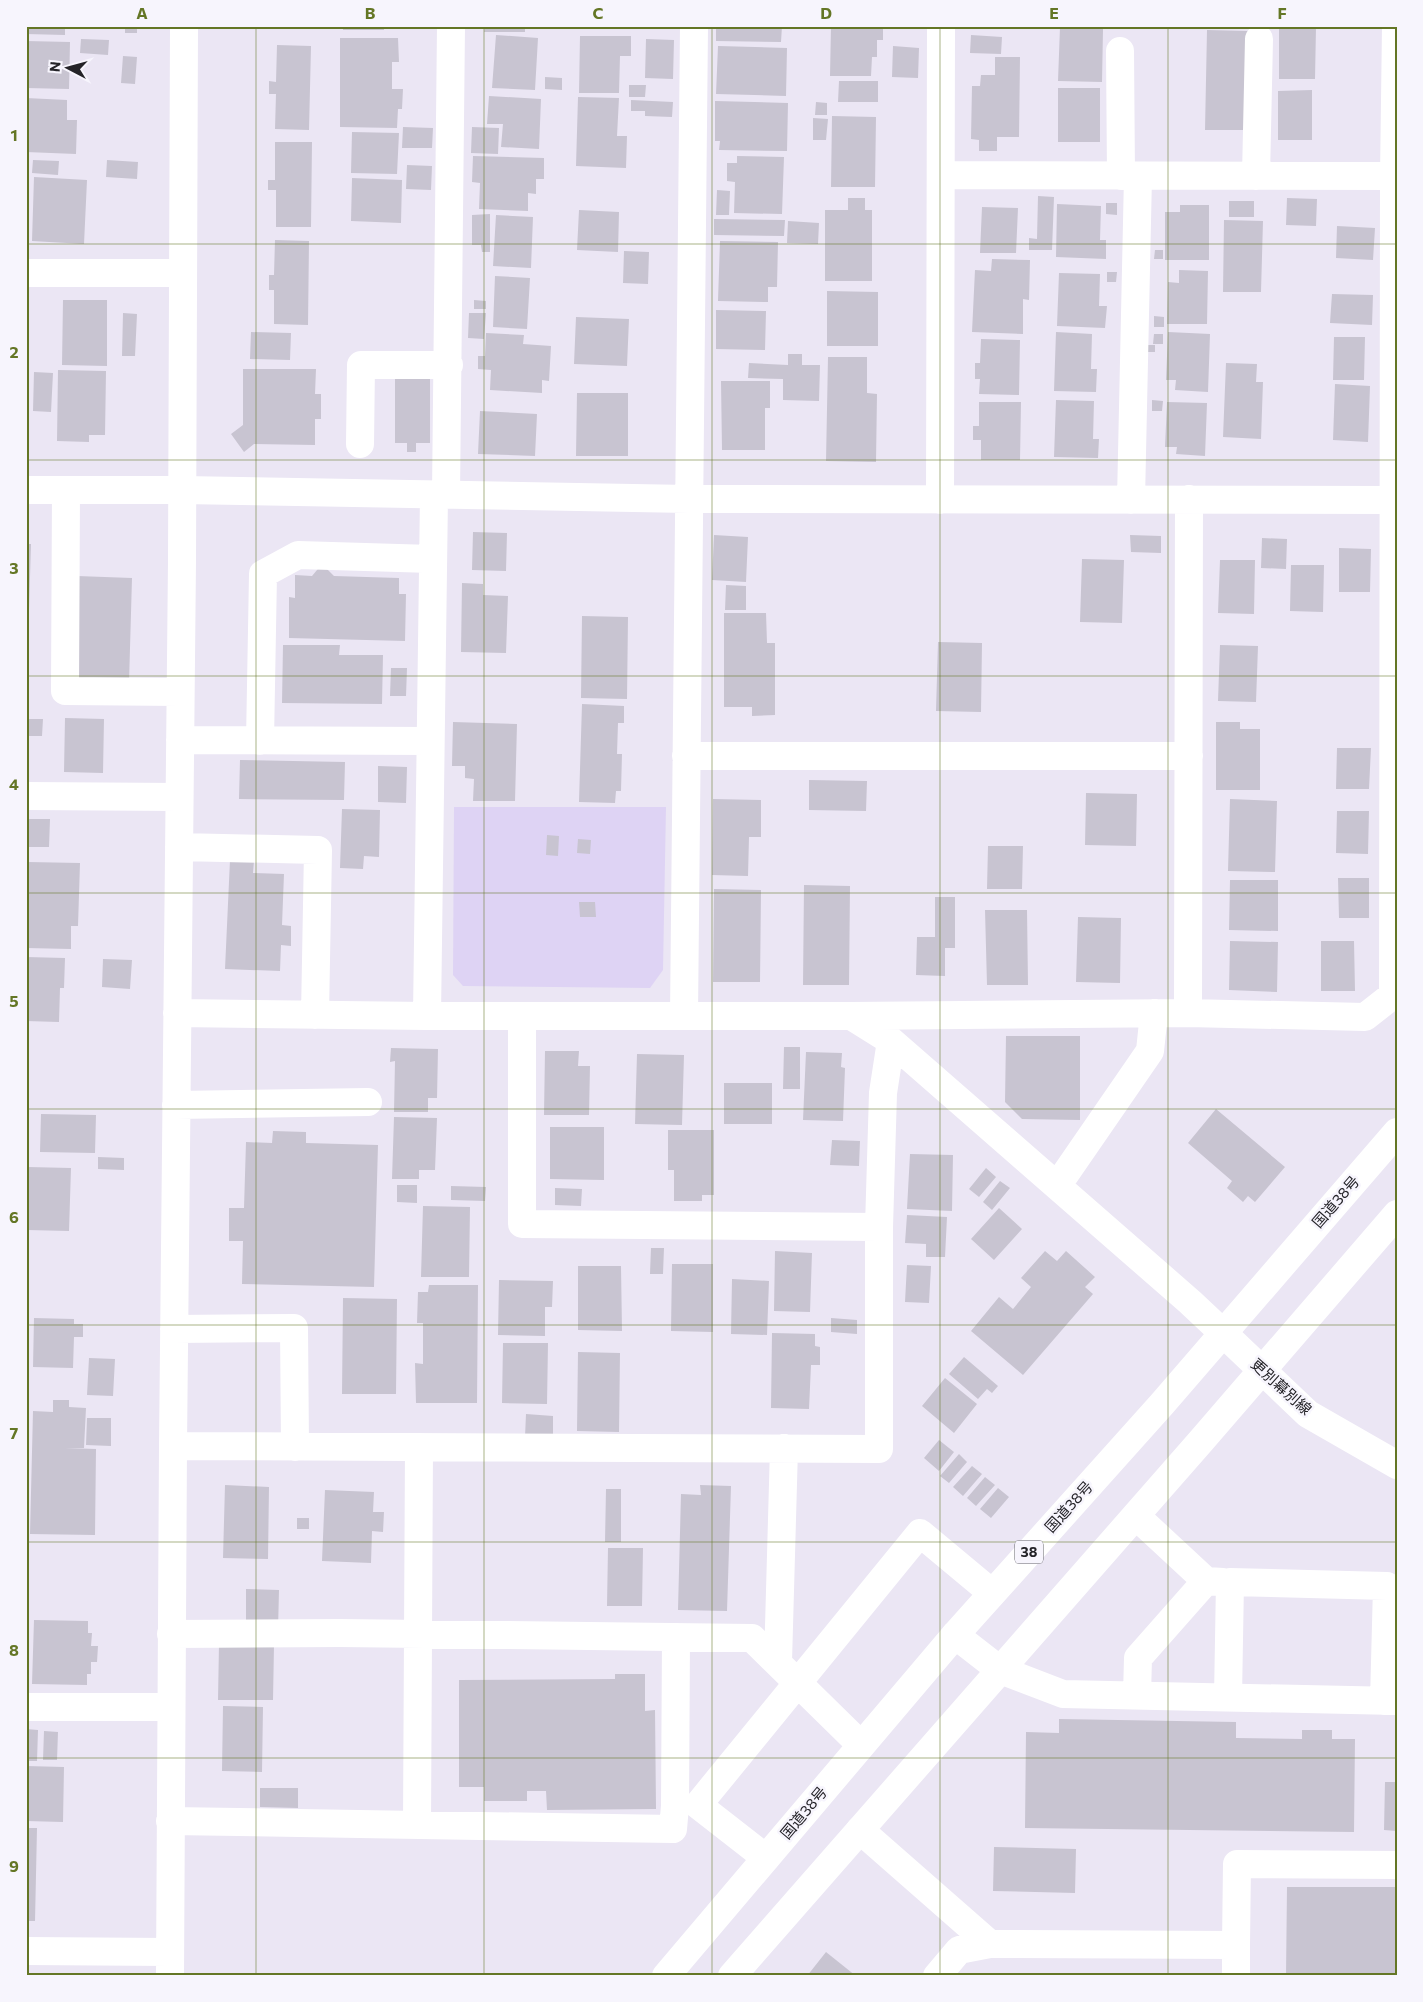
<svg xmlns="http://www.w3.org/2000/svg" width="1423" height="2002" font-family="Commissioner,'Noto Sans JP',sans-serif">
  <rect width="100%" height="100%" fill="#ebe6f4"/>
  <!-- green -->
  <path fill="#ded3f4" d="M454 807H666L663 970 650 988 463 986 453 975Z"/>
  <!-- building -->
  <path fill="#c8c4d1" d="M26 26H65V35L26 34Z
    M125 26H137V33H125Z
    M343 26H384V30H343Z
    M485 26H525V32H484Z
    M716 26H782L781 42 716 41Z
    M831 26H883V40H877V57H872L871 76H830Z
    M1060 27 1103 29 1102 82 1058 81Z
    M1279 27H1316L1315 79H1279Z
    M1207 30 1249 31 1247 130H1205Z
    M496 35 538 38 535 90 492 88Z
    M971 35 1002 37 1001 54 970 53Z
    M580 36H631V56H620L619 93H579Z
    M340 38H398L399 62H392V89H403L402 109H398L397 128 340 127Z
    M81 39 109 40 108 55 80 53Z
    M646 39 674 40 673 79 645 78Z
    M26 41 70 42 69 89 26 88Z
    M277 45 311 46 309 130 275 129 276 94H269V81L276 82Z
    M718 46 787 48 786 96 716 94Z
    M893 46 919 48 918 78 892 77Z
    M123 56 137 57 135 84 121 83Z
    M995 57H1020L1019 137H997V151H979V140L971 139 972 86H980L981 75H995Z
    M545 77 562 78V90L545 89Z
    M839 81H878V102H838Z
    M629 85H646L645 97H629Z
    M1058 88H1100V142H1058Z
    M1312 90V140H1278V91Z
    M489 96 541 99 539 149 501 147 503 124H487Z
    M578 97 619 98 617 136H627L626 168 576 166Z
    M26 98 67 100V120H77L76 154 26 152Z
    M631 100 673 102 672 117 645 116V111H631Z
    M715 101 788 103 787 151 719 150 720 141H715Z
    M816 102 827 103V115H815Z
    M832 116 876 117 875 187H831Z
    M813 118 828 119 826 140H813Z
    M403 127 433 128 432 148H402Z
    M472 127 499 128 498 154 471 153Z
    M352 132 399 133 397 174 351 173Z
    M275 142H312L311 227H276V190H268V180H275Z
    M473 156 544 158V179H536V194L528 193V211L479 209 480 183 472 182Z
    M737 156 784 157 782 214 734 213 735 182 727 181V163H737Z
    M33 160 59 161 58 175 32 173Z
    M107 160 138 162 137 179 106 177Z
    M407 165 432 166 431 190 406 189Z
    M34 177 87 180 84 244 32 241Z
    M352 178 402 180 401 223 351 221Z
    M717 190 730 191 729 215H716Z
    M1038 196 1054 197 1052 250H1029V238L1037 239Z
    M848 198H865V210H872V281H825V210H848Z
    M1287 198 1317 199 1316 226 1286 225Z
    M1229 201H1254V217H1229Z
    M1106 203H1117V215L1106 214Z
    M1057 204 1101 206 1100 240H1106V259L1056 257Z
    M1180 205H1209V260H1165V212H1180Z
    M982 207 1018 208 1016 253H980Z
    M579 210 619 212 618 252 577 250Z
    M490 214V252H482L481 245H472V215Z
    M496 215 533 217 531 268 493 266Z
    M714 219 785 220 784 236 714 235Z
    M1224 220 1263 221 1261 292H1223Z
    M788 221 819 223 818 244 787 243Z
    M1337 226 1375 228 1373 260 1336 258Z
    M275 240 309 241 308 325 274 324V290H269V275H274Z
    M720 241 778 242 777 287H768V302L718 301Z
    M1155 250H1163V259H1154Z
    M624 251 649 252 648 284 623 283Z
    M992 259 1030 260 1029 300 1023 299V334L972 332 975 270 991 271Z
    M1179 270 1208 271 1207 324H1167L1168 282 1179 283Z
    M1107 272H1117L1116 282H1107Z
    M1059 273 1100 274 1099 306H1107L1105 328 1057 326Z
    M495 276 530 278 527 329 493 327Z
    M827 291 878 292V346H827Z
    M1332 294 1373 295 1372 325 1330 323Z
    M63 300H107V366L62 365Z
    M474 300 486 301V309H474Z
    M716 310 766 311 765 350 716 349Z
    M123 313 137 314 135 356H122Z
    M469 313H486L484 339 468 338Z
    M1154 316 1164 317V327H1154Z
    M576 317 629 319 627 366 574 364Z
    M251 332 291 333 290 360 250 359Z
    M1056 332 1092 334 1091 369H1097L1096 392 1054 391Z
    M1168 332 1210 334 1208 392 1175 390 1176 380H1166Z
    M486 333 524 335 523 344 551 346 549 381 542 380V393L490 390 491 370 478 369V356H485Z
    M1154 334H1163V344H1153Z
    M1334 337H1365L1364 380H1333Z
    M981 339 1020 340 1019 395 979 394 980 379H975V363H980Z
    M1147 345H1155V352H1147Z
    M788 354H802V365H820L819 401 783 400V379L748 378 749 363 788 365Z
    M828 357H867V393L877 394 876 462 826 461Z
    M1226 363 1257 364 1256 382H1263L1261 439 1223 437Z
    M243 369H316L315 394H321V419H315V445L254 444 244 452 231 434 243 425Z
    M58 370 106 371 105 435H89V442L57 441Z
    M34 372 53 373 51 412 33 411Z
    M395 375H430V443H416V452H407V443H395Z
    M721 381H770V408H765V450H722Z
    M1335 384 1370 386 1368 442 1333 440Z
    M577 393H628V456H576Z
    M1056 400 1094 401 1093 439H1099L1098 458 1054 457Z
    M1152 400 1163 401 1162 411H1152Z
    M979 402H1021L1020 460H981V440H973V426H979Z
    M1167 402 1207 403 1205 456 1176 454 1177 447H1165Z
    M480 411 537 414 535 456 478 454Z
    M473 532 507 533 506 571 472 570Z
    M714 535 748 537 746 582 712 580Z
    M1130 535 1161 536V553L1131 552Z
    M1262 538 1287 539 1286 569 1261 568Z
    M26 544H31L29 611H26Z
    M1339 548 1371 549 1370 592H1339Z
    M1082 559 1124 560 1122 623 1080 622Z
    M1220 560H1255L1254 614 1218 613Z
    M322 564 334 576 399 578V594H406L405 641 289 638V597L295 598V575L312 576Z
    M1291 565H1324L1323 612 1290 611Z
    M77 576 132 578 129 683 74 681Z
    M462 583 483 584V595L508 596 506 653 461 652Z
    M726 585 746 586V610H725Z
    M724 613H766L767 643H775V715L752 716V707H724Z
    M582 616 628 617 627 699 581 698Z
    M938 642 982 643 981 712 936 711Z
    M26 645 29 646 28 701H26Z
    M283 645H340L339 655H383L382 704 282 703Z
    M1220 645 1258 646 1256 702 1218 701Z
    M391 668H407L406 696H390Z
    M582 704 624 706V723H618L617 754H622L621 791H616L615 803 579 802Z
    M65 718 104 719 103 773 64 772Z
    M26 719H43L42 736H26Z
    M453 722 517 724 515 801H473L474 779 465 778V766H452Z
    M1216 722H1240V729H1260V790H1216Z
    M1337 748H1371L1369 789H1336Z
    M240 760 345 762 344 800 239 799Z
    M378 766 407 767 406 803 378 802Z
    M809 780 867 781 866 811 809 810Z
    M1086 793 1137 794 1136 846 1085 845Z
    M713 799 761 800V837H749L748 876 712 875Z
    M1230 799 1277 801 1275 872 1228 871Z
    M342 809 380 810 379 857 364 856 363 869 340 868Z
    M1337 811H1369L1368 854 1336 853Z
    M26 819H50L49 847H26Z
    M547 835 559 836 558 856 546 855Z
    M578 839 591 840 590 854 577 853Z
    M988 846H1023L1022 889H987Z
    M230 860 254 861 253 873 284 874 282 925 291 926V946L281 945 280 971 225 969Z
    M28 862 80 863 78 926H71V949L26 948Z
    M1338 878H1369V918H1339Z
    M1230 880H1278V931L1229 930Z
    M804 885 850 886 849 985H803Z
    M714 889 761 890 760 982H713Z
    M935 897H955V948H945V976L916 975 917 937H935Z
    M579 902H595L596 917H580Z
    M985 910H1027L1028 985H987Z
    M1078 917 1121 918 1120 983 1076 982Z
    M1230 941 1278 942 1277 992 1229 990Z
    M1321 941H1354L1355 991H1321Z
    M26 957 65 958 64 988H60L59 1022 26 1021Z
    M103 959 132 960 130 989 102 987Z
    M1006 1036H1080V1120L1022 1119 1005 1102Z
    M784 1047H800V1089H783Z
    M391 1048 438 1049 437 1098H428V1112H394L395 1061 390 1062Z
    M545 1051H579L578 1066H590L589 1115H544Z
    M806 1052 842 1053 841 1067 845 1068 843 1121 803 1120Z
    M637 1054 684 1055 682 1125 635 1124Z
    M724 1083H772V1124H724Z
    M1216 1109 1285 1167 1255 1202 1248 1196 1243 1202 1227 1188 1232 1181 1188 1143Z
    M41 1114 96 1115 95 1153 40 1152Z
    M394 1117 437 1118 435 1170H419V1179H392Z
    M550 1127H604V1180L550 1179Z
    M668 1130H714V1195H702V1201H674V1170H668Z
    M273 1131 306 1132V1143L378 1145 374 1287 242 1284 243 1241H229V1208H244L246 1142 272 1143Z
    M832 1140 860 1141 859 1166 830 1165Z
    M910 1154 953 1155 952 1211 907 1209Z
    M98 1157 124 1158V1170L98 1169Z
    M28 1167 71 1168 69 1231 27 1230Z
    M986 1168 996 1177 979 1197 969 1189Z
    M1000 1181 1010 1188 992 1210 983 1202Z
    M397 1185H417V1203L397 1202Z
    M451 1186 486 1187 485 1201 451 1200Z
    M555 1188 582 1189 581 1206 555 1205Z
    M423 1206 470 1207 469 1277H421Z
    M999 1208 1022 1229 994 1260 971 1239Z
    M907 1215 947 1217 945 1257H926V1244L905 1243Z
    M651 1248H664L663 1274H650Z
    M775 1251 812 1253 810 1312 774 1311Z
    M1045 1251 1057 1261 1066 1251 1095 1277 1085 1287 1093 1294 1023 1375 971 1331 999 1297 1013 1309 1031 1287 1021 1278Z
    M672 1264H713V1332L671 1331Z
    M907 1265 931 1266 929 1303 905 1302Z
    M578 1266H621L622 1331 578 1330Z
    M732 1279 769 1281 767 1335 731 1334Z
    M499 1280 553 1281 552 1307H545V1336L498 1335Z
    M429 1285H478L477 1403H416L415 1363 423 1364V1323H417L418 1292H428Z
    M343 1298 397 1299 396 1394H342Z
    M34 1318 74 1319V1324H83V1337H74L73 1368 33 1367Z
    M831 1318 857 1320V1334L831 1332Z
    M772 1333 815 1334V1346L820 1347V1365H811L809 1409 771 1408Z
    M503 1343H548L547 1404 502 1403Z
    M578 1352 620 1353 619 1432 577 1431Z
    M964 1357 998 1386 992 1393 987 1389 978 1399 949 1374Z
    M89 1358 115 1359 113 1396 87 1395Z
    M945 1378 977 1404 954 1433 922 1406Z
    M53 1400H69V1407L86 1408 84 1448H65L96 1449 95 1535 30 1534 33 1411 53 1412Z
    M526 1414 553 1416V1438L525 1437Z
    M87 1418H111V1446L86 1445Z
    M939 1440 954 1452 939 1471 924 1458Z
    M959 1454 967 1462 949 1483 940 1476Z
    M972 1466 982 1474 963 1496 953 1487Z
    M985 1477 995 1485 976 1506 967 1498Z
    M225 1485 269 1487 268 1559 223 1558Z
    M700 1485 731 1486 727 1611 678 1610 681 1494 701 1495Z
    M998 1488 1009 1497 991 1518 980 1509Z
    M606 1489H621V1542H605Z
    M325 1490 374 1492 373 1512H384L383 1532 372 1531 371 1563 322 1561Z
    M297 1518H309V1529H297Z
    M608 1548H643L642 1606H607Z
    M246 1589 279 1590 278 1630H246Z
    M34 1620 88 1621V1633H92L91 1646H98L97 1662H91V1674H87V1685L32 1684Z
    M219 1644 274 1645 273 1700H218Z
    M615 1674H645V1711L655 1710 656 1809 547 1810 546 1791H527V1801H484V1787H459V1680L615 1679Z
    M223 1706 263 1707 262 1772 222 1771Z
    M1059 1719 1236 1722V1738L1302 1739V1730H1332V1739H1355L1354 1832 1025 1828 1026 1732 1059 1733Z
    M26 1729 38 1730 37 1761H26Z
    M44 1731 58 1732 57 1760H43Z
    M26 1766 64 1767 63 1822 26 1821Z
    M1385 1782H1397V1831L1384 1830Z
    M260 1788H298V1808L260 1807Z
    M26 1828H37L35 1921H26Z
    M994 1847 1076 1849 1075 1893 993 1891Z
    M1287 1887H1397V1976H1286Z
    M826 1952 856 1976H807Z"/>
  <g fill="none" stroke-linecap="round" stroke-linejoin="round">
    <!-- minor -->
    <path stroke="#fff" stroke-width="28" d="M1120 51 1121 176
      M941 175 1397 176
      M1256 176 1259 39
      M26 273H183
      M360 444 361 365H449
      M26 490H182L689 499 1397 500
      M66 490 65 691 180 692
      M446 495 451 26
      M940 500 941 26
      M1131 500 1138 176
      M180 740 430 741
      M260 741 263 574 298 555 432 559
      M686 756H1189
      M26 796 179 797
      M179 847 318 850 315 1015
      M177 1013 427 1016H851L891 1041 1190 1302 1223 1333
      M1188 1013 1189 499
      M427 1016 434 495
      M522 1016V1224L879 1227
      M684 1016 694 26
      M851 1016 1188 1013 1365 1017 1393 995 1394 176 1396 26
      M176 1105 368 1102
      M1057 1186 1150 1051 1154 1013
      M174 1329 294 1328 295 1447
      M173 1446 879 1449V1227L883 1093 891 1041
      M1136 1516 1206 1581 1223 1582
      M171 1634 340 1633 752 1638 861 1745
      M955 1635 1000 1670 1063 1694 1397 1701
      M778 1662 784 1448
      M1137 1695 1138 1658 1206 1581
      M1228 1697 1230 1582 1387 1586 1384 1701
      M26 1707H171
      M170 1821 673 1829 675 1806 676 1637
      M417 1825 419 1447
      M860 1830 990 1944
      M766 1858 698 1805 920 1533 992 1593
      M1236 1945 1237 1864 1397 1865
      M26 1951 170 1952
      M170 1976 173 1446 182 561 184 26
      M937 1976 959 1950 990 1944 1236 1945V1976"/>
    <!-- major -->
    <path stroke="#fff" stroke-width="28" d="M1223 1333 1308 1414 1397 1465"/>
    <!-- highway -->
    <path stroke="#fff" stroke-width="28" d="M666 1976 955 1635 1162 1404 1397 1132
      M732 1976 1201 1441 1397 1214"/>
  </g>
  <!-- grid -->
  <path fill="none" stroke="#647625" stroke-width="1" stroke-opacity="0.55" d="M256 26V1976M484 26V1976M712 26V1976M940 26V1976M1168 26V1976M26 244H1397M26 460H1397M26 676H1397M26 893H1397M26 1109H1397M26 1325H1397M26 1542H1397M26 1758H1397"/>
  <g text-anchor="middle" stroke-width="5" stroke-linejoin="round" paint-order="stroke">
    <!-- shield labels -->
    <rect fill="#f7f5fd" stroke="#636268" stroke-width="1" x="1015" y="1540.5" width="28" height="23" rx="4"/>
    <g font-size="14" font-weight="bold" fill="#242328">
      <text x="1029" y="1557">38</text>
    </g>
    <!-- street labels -->
    <g font-size="15" fill="#242328" stroke="#f7f5fd">
      <text transform="translate(1336 1202) rotate(-49)" y="5">国道38号</text>
      <text transform="translate(1281 1387) rotate(42)" y="5">更別幕別線</text>
      <text transform="translate(1069 1507) rotate(-48)" y="5">国道38号</text>
      <text transform="translate(804 1813) rotate(-50)" y="5">国道38号</text>
    </g>
  </g>
  <!-- border -->
  <rect width="1423" height="2002" fill="none" stroke="#f7f5fd" stroke-width="55"/>
  <!-- north arrow -->
  <g transform="translate(68 68) rotate(276)" stroke="#f7f5fd" stroke-width="4" paint-order="stroke">
  <path d="M0-4L9 19L0 12L-9 19Z" fill="#242328"/>
  <text y="-8" font-size="14" font-weight="bold" text-anchor="middle" fill="#242328">N</text>
  </g>
  <rect x="28" y="28" width="1368" height="1946" fill="none" stroke="#647625" stroke-width="2"/>
  <g font-size="16" text-anchor="middle" font-weight="bold" fill="#647625">
    <text x="142" y="19">A</text>
    <text x="370" y="19">B</text>
    <text x="598" y="19">C</text>
    <text x="826" y="19">D</text>
    <text x="1054" y="19">E</text>
    <text x="1282" y="19">F</text>
    <text x="14" y="141">1</text>
    <text x="14" y="358">2</text>
    <text x="14" y="574">3</text>
    <text x="14" y="790">4</text>
    <text x="14" y="1007">5</text>
    <text x="14" y="1223">6</text>
    <text x="14" y="1439">7</text>
    <text x="14" y="1656">8</text>
    <text x="14" y="1872">9</text>
  </g>
</svg>
